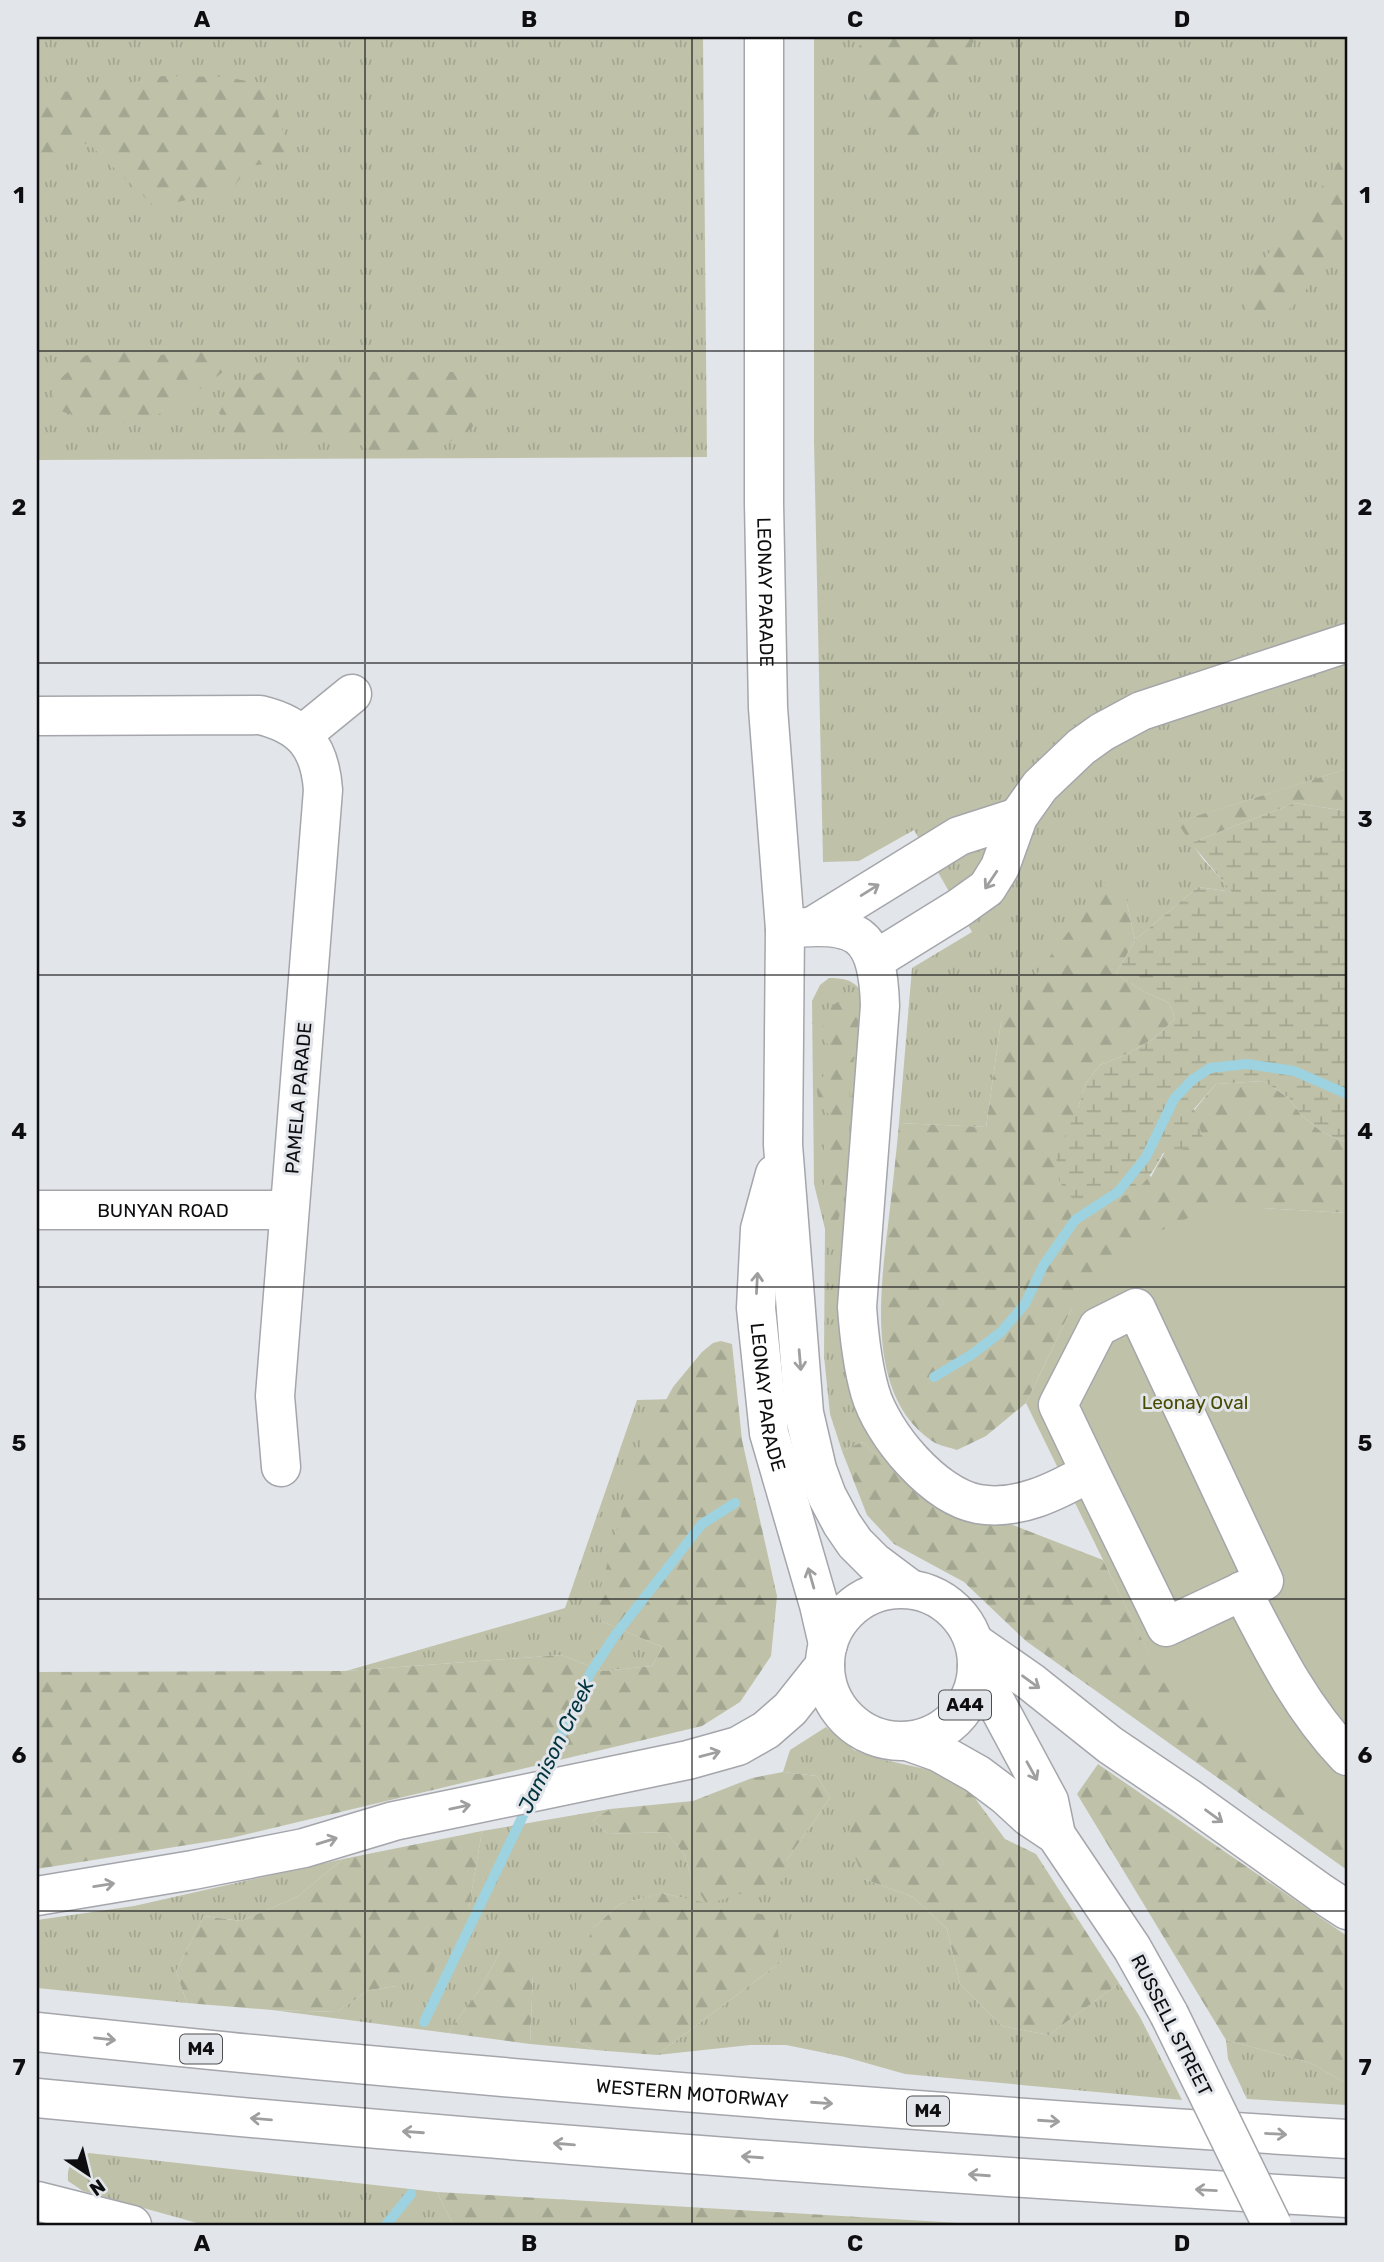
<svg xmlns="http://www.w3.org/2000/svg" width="1384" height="2262" font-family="Rubik,sans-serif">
  <defs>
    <pattern id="grass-tufts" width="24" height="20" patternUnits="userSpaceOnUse" patternTransform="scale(1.75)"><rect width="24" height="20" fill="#bfc2a8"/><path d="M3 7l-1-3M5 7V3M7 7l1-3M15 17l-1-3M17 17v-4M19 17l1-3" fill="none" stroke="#a3a690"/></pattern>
    <pattern id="forest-firs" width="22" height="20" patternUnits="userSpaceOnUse" patternTransform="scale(1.75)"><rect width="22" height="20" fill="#bfc2a8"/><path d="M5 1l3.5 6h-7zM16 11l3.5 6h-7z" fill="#a3a690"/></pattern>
    <pattern id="wetland-marsh" width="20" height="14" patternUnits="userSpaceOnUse" patternTransform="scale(1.75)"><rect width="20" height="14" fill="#bfc2a8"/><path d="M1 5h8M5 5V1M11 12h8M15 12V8" fill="none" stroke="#a3a690"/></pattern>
  </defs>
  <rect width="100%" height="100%" fill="#e2e5ea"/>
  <!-- grass -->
  <path fill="url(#grass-tufts)" d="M37 37H703L707 457 37 460Z
    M814 37H1347V769L1178 822 1202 858 1233 892 1198 887 1135 940 1126 899 1001 1022 986 1127 899 1123 912 968 972 932 914 830 859 861 823 862 814 441Z
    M829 978C847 978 856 981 865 997L845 1281 912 1485 862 1442 842 1451 830 1414 824 1356 825 1229 814 1184 812 1001 820 985Z
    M676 1399 601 1621 662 1647 652 1666 603 1671 561 1655 346 1671 565 1608 637 1400Z
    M826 1727 854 1750 880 1759 953 1775 969 1790 864 1879 913 1897 947 1929 960 1984 1002 2026 1049 2035 1119 1983 1140 2017 1182 2100 905 2074 845 2057 786 2045H750L657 2055 782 1961 707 1904 663 1893 620 1904 593 1928 576 2041 595 2050 530 2044 533 1974 500 1952 482 1986 448 2033 272 2010 337 2012 369 1990 397 1986 469 1907 482 1831 610 1809 593 1820 608 1834 666 1832 684 1854 693 1882 786 1861 830 1798 817 1776 783 1772 790 1750Z
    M343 1859 297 1897 241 1921 204 1916 176 1971 187 2003 37 1988V1920L134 1906Z
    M1226 2040 1311 2063 1347 2084V2105L1247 2099 1228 2059Z
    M89 2153 437 2192 453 2225H204L83 2191 68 2181C67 2162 73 2161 89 2153Z"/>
  <!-- forest -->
  <path fill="url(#forest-firs)" d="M864 37H975L961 74 916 141 884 133 864 92 856 53Z
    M163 76 224 77 271 85 290 160 250 166 231 190 155 207 88 143 37 157V95L120 85Z
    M1347 146V233L1314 280 1284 315 1246 317 1249 278 1331 175Z
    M212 344 232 365C204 386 169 416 134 422 108 426 73 414 48 408L59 380 85 356 114 345 142 356 192 353Z
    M272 366H318L376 372H468L497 391 471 429 441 447 376 454 353 441 326 435 277 437 233 434 219 413C231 388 248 379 272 366Z
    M1347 769V811L1295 803 1191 843 1177 822Z
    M1110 876 1126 899 1135 940 1116 974 1143 991 1169 1003 1175 1019 1153 1039 1127 1054 1100 1065 1086 1083 1078 1108 1151 1177C1168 1143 1191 1113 1216 1084L1263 1081 1289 1098 1301 1115 1322 1132 1347 1143V1213L1262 1208 1072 1308 1026 1403 986 1436 957 1450C949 1447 939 1446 932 1441 866 1396 880 1293 888 1225 892 1191 896 1157 899 1123L986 1127 1001 1022Z
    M847 995 861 1009C858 1029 852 1049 851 1069 846 1119 855 1171 838 1220H824V1147L835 1123C803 1080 822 1094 832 1053L822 1032 824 1012Z
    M721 1341 732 1344 742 1440 777 1596 771 1656 740 1702 702 1726 231 1838 37 1869V1672L346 1671 561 1655 603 1671 652 1666 662 1647 601 1621 597 1600 641 1446 673 1387 702 1352 713 1343Z
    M862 1442 912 1484 952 1510 1010 1524 1103 1560 1150 1655 1347 1792V1870L1026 1641 964 1582 894 1544 867 1515 842 1451Z
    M1098 1764 1347 1936V2084L1311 2063 1226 2040 1077 1794Z
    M783 1772 817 1776 830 1798 786 1861 782 1881 708 1904 776 1917 782 1961 657 2055 595 2050 576 2041V1969L593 1928 620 1904 662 1893 706 1903 693 1882 684 1854 666 1832 608 1834 593 1820 610 1809 693 1801 752 1778Z
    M932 1780 969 1790 1005 1839 1036 1854 1119 1983 1049 2035 1002 2026 960 1984 947 1929 913 1897 864 1879 846 1835 880 1781Z
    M482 1831 469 1907 432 1971 397 1986 369 1990 337 2012 272 2010 187 2003 176 1971 204 1916 241 1921 297 1897 343 1859Z
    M500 1952 525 1959 533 1974 530 2044 448 2033 482 1986Z
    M437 2192 993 2225H453Z"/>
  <!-- wetland -->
  <path fill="url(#wetland-marsh)" d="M1295 803 1347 811V1143L1322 1132 1301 1115 1289 1098 1263 1081 1216 1084 1194 1109 1205 1145 1163 1153C1139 1200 1126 1197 1077 1205L1059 1181 1056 1155 1078 1108 1086 1083 1100 1065 1127 1054 1153 1039 1175 1019 1169 1003 1143 991 1116 974 1135 940 1198 887 1232 892 1191 843Z"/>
  <!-- park -->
  <path fill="#bfc2a8" d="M1262 1208 1347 1213V1834L1163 1682 1026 1403 1072 1308 1132 1244 1203 1211Z"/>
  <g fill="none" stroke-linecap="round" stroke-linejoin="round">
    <!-- stream -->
    <path stroke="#9dd2e1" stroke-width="10" d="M934 1377 971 1355 1001 1332 1025 1304 1043 1266 1075 1220 1118 1192 1146 1157 1174 1099 1192 1080 1210 1068 1247 1064 1294 1071 1347 1094
      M538 1783 591 1672 616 1634 702 1524 735 1503
      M424 2022 530 1801
      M386 2225 411 2194"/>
    <defs>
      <g id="minor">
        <path id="s1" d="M764 37V503L768 708 785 929 783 1145 804 1413 817 1469 827 1496 842 1524 855 1543 874 1562 910 1589"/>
        <path d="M37 716 260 715C302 725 320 746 323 790L275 1396 281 1467"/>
        <path d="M303 734 352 694"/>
        <path d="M813 926 959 836 1018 817"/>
        <path d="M785 929C856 921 878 931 880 1006L857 1307C859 1335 862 1364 870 1392 882 1434 934 1496 978 1504 1018 1511 1057 1491 1090 1472L1058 1405 1098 1327 1136 1308 1264 1581 1166 1627 1090 1472"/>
        <path d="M875 960 959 908 987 888 1000 867 1018 817 1040 786 1081 747 1102 732 1141 711 1347 643"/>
        <path id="s2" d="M775 1174 760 1229 756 1308 769 1433 819 1605 828 1644"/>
        <path id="s3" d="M37 1210H289"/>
        <path d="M1242 1591C1272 1649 1301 1708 1347 1756"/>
      </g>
      <g id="highway">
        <circle cx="901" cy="1665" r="76"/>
        <path d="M975 1643 1031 1682 1110 1745 1187 1797 1321 1893 1347 1910"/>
        <path d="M977 1667 1049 1801 1056 1835"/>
        <path d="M907 1741 938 1752 977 1774 1005 1795 1029 1817 1056 1835 1132 1948 1169 2014"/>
        <path d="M37 1896 193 1870 304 1848 394 1821 688 1760 738 1746 766 1730 790 1709 825 1665"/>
        <path id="s4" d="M37 2032C473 2079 910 2112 1347 2139"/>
        <path d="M37 2098C473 2140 910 2173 1347 2198"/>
        <path d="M37 2201 132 2225"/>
      </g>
    </defs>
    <!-- minor casing -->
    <use href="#minor" stroke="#a4a6ab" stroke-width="41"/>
    <!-- highway casing -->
    <use href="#highway" stroke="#a4a6ab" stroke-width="41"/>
    <!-- minor -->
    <use href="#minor" stroke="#fff" stroke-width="38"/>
    <!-- highway -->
    <use href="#highway" stroke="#fff" stroke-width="38"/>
    <defs>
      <path id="highway-bridge" d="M1169 2014 1272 2225"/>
    </defs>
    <!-- highway-bridge casing -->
    <use href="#highway-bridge" stroke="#a4a6ab" stroke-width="41" stroke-linecap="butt"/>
    <!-- highway-bridge -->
    <use href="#highway-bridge" stroke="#fff" stroke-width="38"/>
  </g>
  <!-- one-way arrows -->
  <defs><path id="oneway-shaft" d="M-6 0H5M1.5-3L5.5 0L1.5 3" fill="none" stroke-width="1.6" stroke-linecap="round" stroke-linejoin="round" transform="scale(1.75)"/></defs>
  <g stroke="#9f9f9f">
    <use href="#oneway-shaft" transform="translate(991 880) rotate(124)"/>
    <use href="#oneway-shaft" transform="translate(870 890) rotate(-32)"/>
    <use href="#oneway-shaft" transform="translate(757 1283) rotate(-87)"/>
    <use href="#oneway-shaft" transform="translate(800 1360) rotate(85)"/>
    <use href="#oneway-shaft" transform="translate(811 1578) rotate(-106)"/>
    <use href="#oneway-shaft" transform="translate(1031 1682) rotate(36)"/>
    <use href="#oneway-shaft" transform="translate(710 1754) rotate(-15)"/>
    <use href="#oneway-shaft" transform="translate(1032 1771) rotate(61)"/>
    <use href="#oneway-shaft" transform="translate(460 1807) rotate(-12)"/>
    <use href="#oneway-shaft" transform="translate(1214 1816) rotate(36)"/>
    <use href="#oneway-shaft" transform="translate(327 1841) rotate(-17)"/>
    <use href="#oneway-shaft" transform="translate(104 1885) rotate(-9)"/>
    <use href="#oneway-shaft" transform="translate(105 2039) rotate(6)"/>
    <use href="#oneway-shaft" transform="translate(822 2103) rotate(4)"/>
    <use href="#oneway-shaft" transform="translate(261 2119) rotate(-175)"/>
    <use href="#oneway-shaft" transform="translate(1049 2121) rotate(4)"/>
    <use href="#oneway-shaft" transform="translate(413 2132) rotate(-176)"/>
    <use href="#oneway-shaft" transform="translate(1276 2134) rotate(3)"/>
    <use href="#oneway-shaft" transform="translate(564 2144) rotate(-175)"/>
    <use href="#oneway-shaft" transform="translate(752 2157) rotate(-176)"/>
    <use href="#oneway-shaft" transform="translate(979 2175) rotate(-176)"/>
    <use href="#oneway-shaft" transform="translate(1206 2190) rotate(-177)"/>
  </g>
  <!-- grid -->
  <path fill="none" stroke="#0e0e10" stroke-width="2" stroke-opacity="0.55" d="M365 37V2225M692 37V2225M1019 37V2225M37 351H1347M37 663H1347M37 975H1347M37 1287H1347M37 1599H1347M37 1911H1347"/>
  <g text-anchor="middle" stroke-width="6" stroke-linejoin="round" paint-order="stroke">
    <!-- shield labels -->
    <g fill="#e2e5ea" stroke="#4e4e51" stroke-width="2">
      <rect x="939" y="1690.5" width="52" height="29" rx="5"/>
      <rect x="180" y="2034.5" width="42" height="29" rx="5"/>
      <rect x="907" y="2096.5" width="42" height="29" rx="5"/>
    </g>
    <g font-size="18" font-weight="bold" fill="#0e0e10">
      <text x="965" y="1711">A44</text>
      <text x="201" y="2055">M4</text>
      <text x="928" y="2117">M4</text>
    </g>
    <!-- street labels -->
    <g font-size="19" fill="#0e0e10" stroke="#e2e5ea">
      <text dy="7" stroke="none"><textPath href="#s1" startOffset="555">LEONAY PARADE</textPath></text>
      <text transform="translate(298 1098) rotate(-85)" y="7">PAMELA PARADE</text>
      <text dy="7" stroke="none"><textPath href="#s3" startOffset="126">BUNYAN ROAD</textPath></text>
      <text dy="7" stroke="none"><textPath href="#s2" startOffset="226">LEONAY PARADE</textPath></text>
      <text transform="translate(1172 2025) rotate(63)" y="7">RUSSELL STREET</text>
      <text dy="7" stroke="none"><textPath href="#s4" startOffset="658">WESTERN MOTORWAY</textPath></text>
    </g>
    <!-- park labels -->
    <g font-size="19" fill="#484b00" stroke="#e2e5ea">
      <text x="1195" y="1409">Leonay Oval</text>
    </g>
    <!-- water labels -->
    <g font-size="21" font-style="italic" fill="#01343f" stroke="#e2e5ea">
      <text transform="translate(556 1746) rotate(-64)" y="7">Jamison Creek</text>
    </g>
  </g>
  <!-- border -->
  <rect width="1384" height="2262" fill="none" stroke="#e2e5ea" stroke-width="77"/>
  <!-- north arrow -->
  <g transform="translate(88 2174) rotate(145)" stroke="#e2e5ea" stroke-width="5" paint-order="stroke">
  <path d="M0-5L12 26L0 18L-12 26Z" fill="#0e0e10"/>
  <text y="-10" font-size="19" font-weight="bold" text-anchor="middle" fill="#0e0e10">N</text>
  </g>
  <rect x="38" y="38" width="1308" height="2186" fill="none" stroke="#0e0e10" stroke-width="2.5"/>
  <g font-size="23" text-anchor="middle" font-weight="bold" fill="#0e0e10">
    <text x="202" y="27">A</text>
    <text x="529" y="27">B</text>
    <text x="855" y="27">C</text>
    <text x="1182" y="27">D</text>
    <text x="19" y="203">1</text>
    <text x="1365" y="203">1</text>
    <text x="19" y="515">2</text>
    <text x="1365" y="515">2</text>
    <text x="19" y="827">3</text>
    <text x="1365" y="827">3</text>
    <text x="19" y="1139">4</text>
    <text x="1365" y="1139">4</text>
    <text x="19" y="1451">5</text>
    <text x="1365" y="1451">5</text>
    <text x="19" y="1763">6</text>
    <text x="1365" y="1763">6</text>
    <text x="19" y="2075">7</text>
    <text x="1365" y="2075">7</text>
    <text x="202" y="2251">A</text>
    <text x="529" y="2251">B</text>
    <text x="855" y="2251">C</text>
    <text x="1182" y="2251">D</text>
  </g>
</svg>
